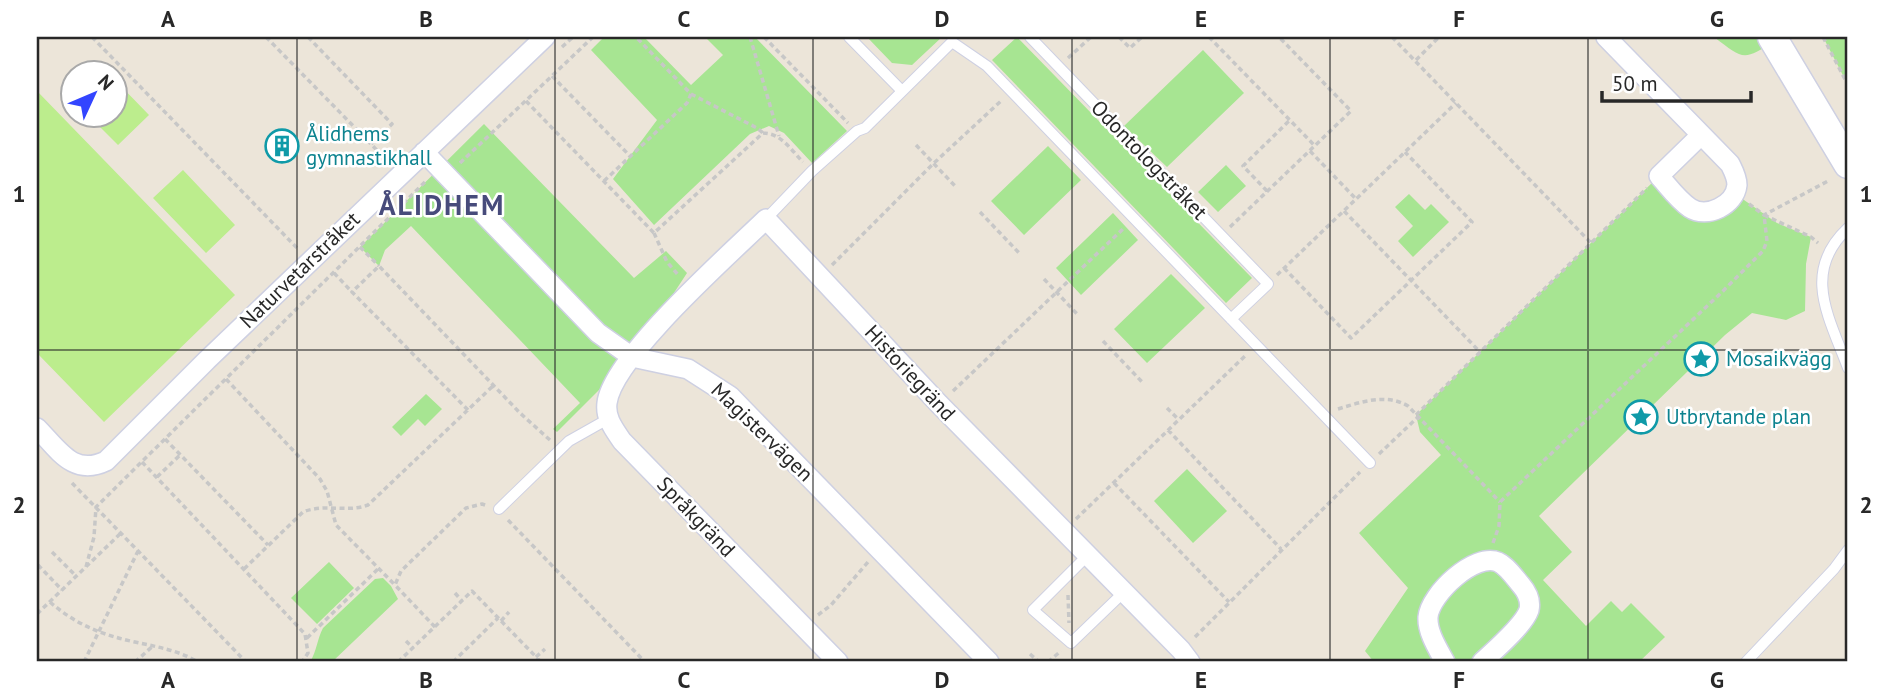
<svg xmlns="http://www.w3.org/2000/svg" width="1885" height="699" font-family="'PT Sans',sans-serif">
  <rect width="100%" height="100%" fill="#ece5d9"/>
  <!-- green -->
  <path fill="#a7e592" d="M604 37H644L691 85 723 55 705 37H755L847 131 812 163 784 133 769 126 750 134 654 225 613 179 657 120 591 50Z
    M867 37H942L912 65 892 63Z
    M1017 37 1252 278 1226 303 992 60Z
    M1714 37H1772L1774 41C1743 62 1743 59 1714 37Z
    M1823 37H1848V85Z
    M1203 50 1244 93 1167 167 1124 126Z
    M484 124 634 278 666 251 687 273 632 357 557 432 553 429 580 403 411 226 385 250 379 266 360 247Z
    M1048 146 1081 180 1024 235 991 201Z
    M1226 165 1246 186 1218 212 1198 192Z
    M1659 176 1700 211 1734 193 1777 223 1811 237 1806 264 1805 311 1786 320 1752 313 1725 335 1539 516 1572 552 1543 580 1586 626 1611 601 1622 612 1631 603 1665 637 1639 662H1374L1365 651 1408 588 1359 533 1441 455 1420 432 1416 415Z
    M1409 194 1425 210 1431 204 1449 222 1413 257 1398 241 1413 226 1395 207Z
    M1113 213 1138 240 1081 295 1056 268Z
    M1171 274 1205 308 1147 363 1114 329Z
    M426 394 442 409 425 426 418 419 401 436 392 427Z
    M1187 469 1227 511 1193 543 1154 501Z
    M329 562 354 588 317 624 291 598Z
    M383 578 391 586 398 599 332 662H310C317 651 317 639 323 628L375 579Z"/>
  <!-- pitch -->
  <path fill="#bced8d" d="M116 81 149 115 118 145 89 116H116Z
    M37 91 235 295 104 422 37 353Z
    M183 170 235 225 206 253 153 198Z"/>
  <g fill="none" stroke-linecap="round" stroke-linejoin="round">
    <defs>
      <path id="lane" d="M849 37 902 91
        M1030 37 1268 284 1231 319
        M766 219 812 171 857 131 865 128 952 42 987 66 1370 463
        M1848 228C1801 272 1829 317 1848 368
        M499 509 569 441 608 419
        M1087 556 1033 610 1071 643 1123 593
        M1746 662 1834 569 1848 550"/>
      <path id="street" d="M1606 37 1730 164C1733 170 1737 177 1737 185 1735 205 1707 219 1690 208 1678 200 1668 186 1659 176L1701 135
        M424 152 598 333 632 357 688 369 730 396 989 662
        M37 428C58 449 73 477 106 461L207 360 545 37
        M838 662 622 441C614 429 605 418 607 403 612 358 731 253 766 219L939 404 1181 650 1190 662
        M1445 662C1438 649 1427 632 1428 617 1430 594 1475 552 1498 562 1507 566 1515 578 1521 585 1527 592 1531 601 1529 610 1524 625 1494 651 1482 662"/>
      <path id="secondary" d="M1772 37 1848 164"/>
    </defs>
    <!-- lane casing -->
    <use href="#lane" stroke="#ced0e2" stroke-width="12"/>
    <!-- street casing -->
    <use href="#street" stroke="#ced0e2" stroke-width="22"/>
    <!-- secondary casing -->
    <use href="#secondary" stroke="#ced0e2" stroke-width="31"/>
    <!-- path -->
    <path stroke="#c7c7c7" stroke-width="3.5" stroke-dasharray="5 3.5" stroke-linecap="butt" d="M92 37 298 249
      M266 37 371 144
      M308 37 392 124 371 144 389 163
      M750 37 779 136
      M764 37 848 123
      M1119 37 1130 48 1142 37
      M1209 37 1315 146
      M1392 37 1592 244
      M1823 37 1848 85
      M562 47 573 37
      M1068 58 1091 37
      M1416 60 1439 37
      M552 76 630 156
      M691 94 757 128 763 133
      M526 101 654 233 763 133C781 133 791 150 803 162
      M916 145 956 187
      M1310 151 1356 199
      M460 163 593 37
      M604 181 687 103 691 94 636 37
      M1267 191 1243 166 1290 120
      M1749 204 1764 215 1830 180
      M1344 211 1480 352
      M980 212 1021 255
      M1764 215 1811 237 1818 243
      M1230 227 1351 111 1279 37
      M654 233 667 262 679 276
      M360 247 379 266
      M832 265 934 163 1002 100
      M1284 268 1351 338 1472 222 1405 152
      M334 273 352 292
      M1277 275 1456 103
      M1044 279 1079 316
      M1103 341 1144 384
      M226 379 320 479 327 491 336 525 395 585
      M953 391 1125 227
      M1167 408 1179 420
      M1338 409C1361 402 1386 393 1408 406L1500 502
      M468 410 352 292 379 266 520 413 551 441
      M1416 415 1647 188
      M1168 430 1281 549
      M165 439 268 545
      M1379 454 1418 417
      M142 462 305 634 308 653 302 662
      M157 477 180 455
      M72 483 246 662
      M1114 483 1229 602
      M1076 519 1247 354
      M508 520 645 662
      M1493 543 1499 526 1500 502 1722 292 1763 251 1767 241 1764 215
      M52 552 76 576
      M38 565 62 590
      M86 567 94 537 96 507 427 180
      M244 569 303 512C325 503 347 513 368 505L494 385
      M455 593 462 601
      M1068 595 1069 623
      M50 602C75 624 102 635 135 642 157 647 178 650 198 662
      M37 614 121 533
      M818 615 831 605 868 562
      M501 621 509 612
      M435 627 395 585 401 571 466 508 482 504 488 506
      M1195 637 1360 472
      M307 638 378 569
      M406 641 413 648
      M1030 654 1039 662
      M536 657 545 649
      M84 662 138 551
      M135 662 154 645
      M398 662 472 591 541 662
      M453 662 498 618
      M1048 662 1061 651"/>
    <!-- lane -->
    <use href="#lane" stroke="#fff" stroke-width="10"/>
    <!-- street -->
    <use href="#street" stroke="#fff" stroke-width="19"/>
    <!-- secondary -->
    <use href="#secondary" stroke="#fff" stroke-width="28"/>
  </g>
  <!-- grid -->
  <path fill="none" stroke="#282828" stroke-width="2" stroke-opacity="0.55" d="M297 37V662M555 37V662M813 37V662M1072 37V662M1330 37V662M1588 37V662M37 350H1848"/>
  <!-- icons -->
  <defs>
    <symbol id="building-ring" viewBox="-11 -11 22 22"><circle r="9.5" fill="#fff" stroke="#0f9aa8" stroke-width="1.5"/><path d="M-4-6H4V6H1V3H-1V6H-4ZM-2.5-4.3h1.7v1.8h-1.7ZM.8-4.3h1.7v1.8H.8ZM-2.5-1h1.7V.8h-1.7ZM.8-1h1.7V.8H.8Z" fill="#0f9aa8"/></symbol>
    <symbol id="sight-ring" viewBox="-11 -11 22 22"><circle r="9.5" fill="#fff" stroke="#0f9aa8" stroke-width="1.5"/><path d="M0-6L1.8-2.2L6-1.7L2.9 1.2L3.7 5.4L0 3.3L-3.7 5.4L-2.9 1.2L-6-1.7L-1.8-2.2Z" fill="#0f9aa8"/></symbol>
  </defs>
  <g fill-rule="evenodd">
    <use href="#building-ring" x="263" y="127" width="38" height="38"/>
    <use href="#sight-ring" x="1682" y="340" width="38" height="38"/>
    <use href="#sight-ring" x="1622" y="398" width="38" height="38"/>
  </g>
  <g text-anchor="middle" stroke-width="5" stroke-linejoin="round" paint-order="stroke">
    <!-- culture labels -->
    <g font-size="21" fill="#0d838f" stroke="#fff" text-anchor="start">
      <text x="306" y="141">Ålidhems<tspan x="306" dy="24">gymnastikhall</tspan></text>
      <text x="1726" y="366">Mosaikvägg</text>
      <text x="1666" y="424">Utbrytande plan</text>
    </g>
    <!-- street labels -->
    <g font-size="21" fill="#282828" stroke="#fff">
      <text transform="translate(1149 160) rotate(46)" y="7">Odontologstråket</text>
      <text transform="translate(300 270) rotate(-44)" y="7">Naturvetarstråket</text>
      <text transform="translate(910 373) rotate(47)" y="7">Historiegränd</text>
      <text transform="translate(762 432) rotate(44)" y="7">Magistervägen</text>
      <text transform="translate(696 517) rotate(46)" y="7">Språkgränd</text>
    </g>
    <!-- district labels -->
    <g font-size="28" font-weight="bold" letter-spacing="2" fill="#474b7b" stroke="#fff">
      <text x="442" y="215">ÅLIDHEM</text>
    </g>
  </g>
  <!-- border -->
  <rect width="1885" height="699" fill="none" stroke="#ffffff" stroke-width="77"/>
  <!-- north arrow -->
  <g transform="translate(94 94) rotate(46)"><circle r="33" fill="#ffffff" stroke="#a9a9a9" stroke-width="2"/>
  <path d="M0-5L12 26L0 18L-12 26Z" fill="#3345ff"/>
  <text y="-10" font-size="19" font-weight="bold" text-anchor="middle" fill="#282828">N</text>
  </g>
  <!-- scale -->
  <path d="M1602 91v10h149v-10" fill="none" stroke="#282828" stroke-width="3.5"/>
  <text x="1612" y="91" font-size="21" fill="#282828" stroke="#ffffff" stroke-width="5" paint-order="stroke">50 m</text>
  <rect x="38" y="38" width="1808" height="622" fill="none" stroke="#282828" stroke-width="2.5"/>
  <g font-size="23" text-anchor="middle" font-weight="bold" fill="#282828">
    <text x="168" y="27">A</text>
    <text x="426" y="27">B</text>
    <text x="684" y="27">C</text>
    <text x="942" y="27">D</text>
    <text x="1201" y="27">E</text>
    <text x="1459" y="27">F</text>
    <text x="1717" y="27">G</text>
    <text x="19" y="202">1</text>
    <text x="1866" y="202">1</text>
    <text x="19" y="513">2</text>
    <text x="1866" y="513">2</text>
    <text x="168" y="688">A</text>
    <text x="426" y="688">B</text>
    <text x="684" y="688">C</text>
    <text x="942" y="688">D</text>
    <text x="1201" y="688">E</text>
    <text x="1459" y="688">F</text>
    <text x="1717" y="688">G</text>
  </g>
</svg>
